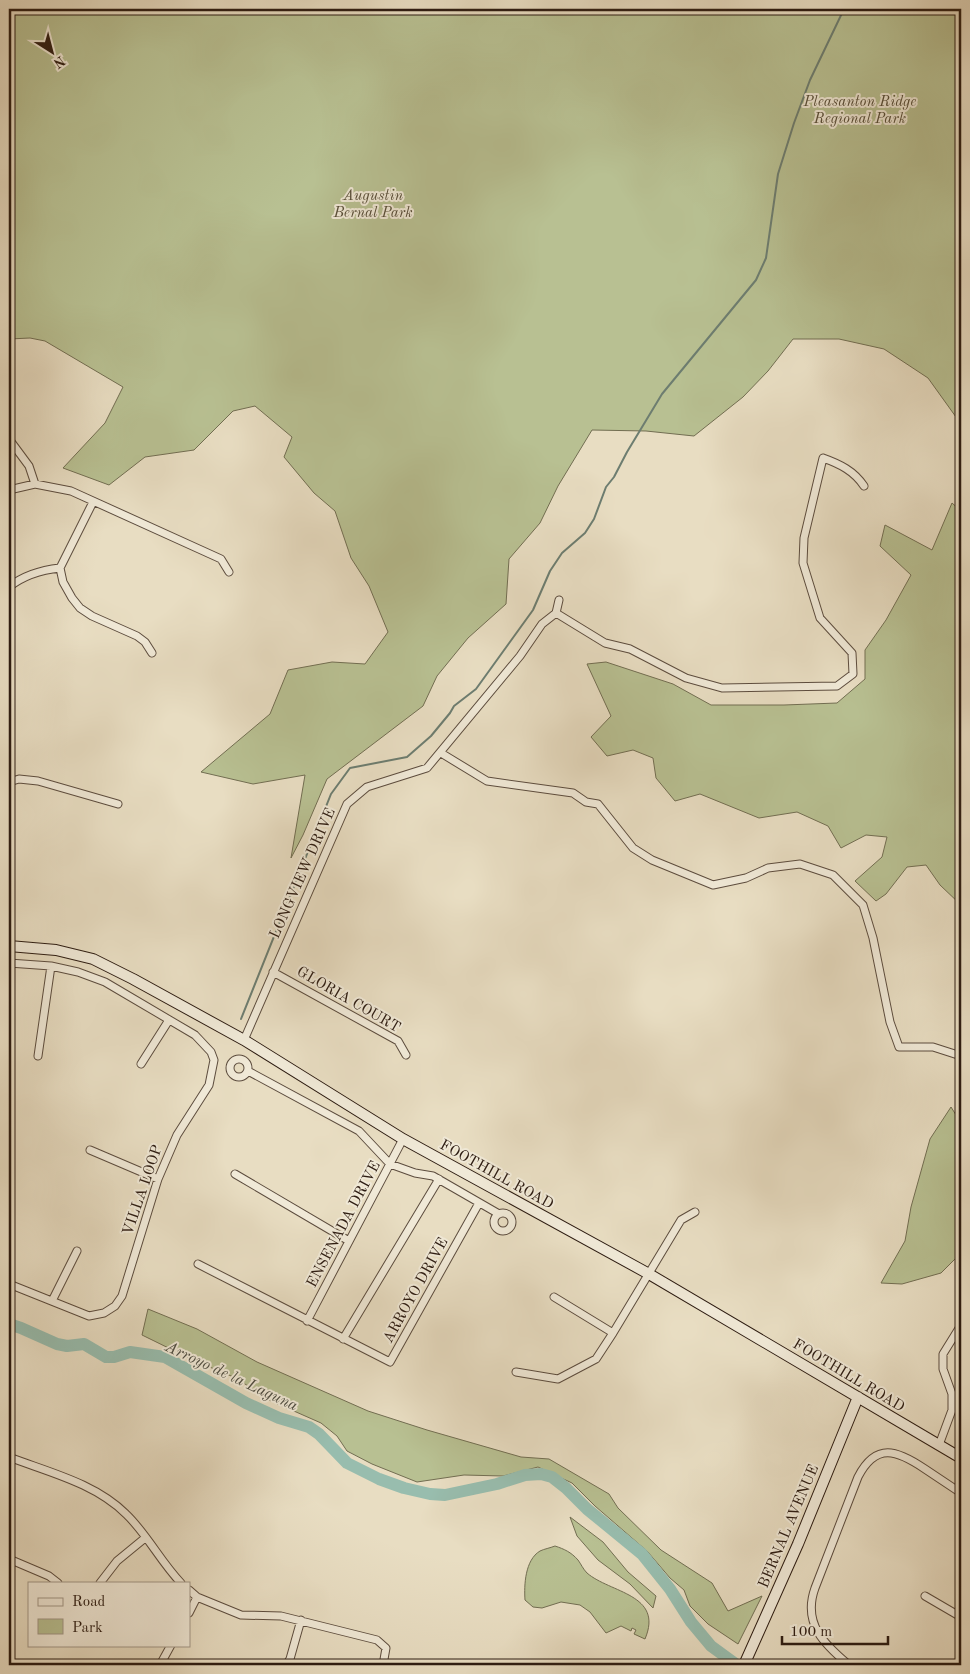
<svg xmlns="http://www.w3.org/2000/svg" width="970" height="1674" font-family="'Old Standard TT',serif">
  <rect width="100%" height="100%" fill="#e8ddc2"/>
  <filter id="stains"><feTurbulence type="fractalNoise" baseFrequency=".004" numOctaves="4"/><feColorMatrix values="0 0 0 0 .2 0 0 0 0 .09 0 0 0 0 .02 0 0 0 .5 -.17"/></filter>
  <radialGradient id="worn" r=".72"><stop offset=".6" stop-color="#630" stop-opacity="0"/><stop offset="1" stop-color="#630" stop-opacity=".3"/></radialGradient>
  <!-- green -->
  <path fill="#b8c092" stroke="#726e52" d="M9 9H961V424L928 378 884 349 839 339H793L768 371 743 397 694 436 646 431 592 430 558 486 540 523 509 559 506 604 468 638 437 676 423 706 327 779 303 835 291 858 305 775 253 784 201 772 270 714 288 670 332 662 365 664 388 632 369 586 351 558 335 511 314 493 284 457 292 437 255 406 233 411 194 450 145 457 109 485 63 468 105 423 123 387 45 341 30 338 9 339Z
    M952 503 961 511V905L940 885 926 865 907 867 886 894 876 901 855 881 882 857 887 837 866 835 841 848 828 826 797 812 759 818 700 794 675 801 656 778 653 758 633 750 607 756 591 737 611 716 587 664 606 662 673 684 711 705H784L837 703 865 679V650L886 620 911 575 880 546 885 525 932 550Z
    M951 1107 961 1123V1253L941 1273 902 1284 881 1283 905 1241 911 1207 930 1139Z
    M148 1309 197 1329 257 1362 368 1411 427 1430 521 1457 549 1459 609 1494 618 1508 661 1550 712 1583 728 1611 762 1596 738 1644 708 1624 690 1606 684 1590 670 1578 647 1551 595 1506 572 1483 538 1467 503 1476 464 1475 417 1482 372 1464 347 1451 337 1436 321 1423 269 1400 236 1378 195 1361 142 1335Z
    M570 1517 603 1542 628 1572 656 1596 653 1608 630 1584 598 1560 577 1536Z
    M555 1546C564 1549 571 1552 578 1560 581 1564 583 1569 587 1573 610 1593 664 1594 645 1639L634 1634 636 1630 632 1628 631 1631 621 1626 606 1633 590 1612 580 1605 561 1602 542 1608 533 1607 525 1600C524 1585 525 1560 540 1551 544 1549 550 1548 555 1546Z"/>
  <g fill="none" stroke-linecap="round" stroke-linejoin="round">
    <!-- stream -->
    <path stroke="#6d7d70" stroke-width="2" d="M241 1019 331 794 350 768 407 757 431 736 450 713 454 706 476 689 533 610 550 571 562 553 585 533 594 519 606 487 614 477 627 452 662 394 756 280 766 258 778 174 794 123 810 80 844 9"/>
    <!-- river -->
    <path stroke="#98bdae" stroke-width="12" d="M9 1324 21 1328 57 1344 67 1346 84 1344 106 1357H114L130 1352 165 1357 246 1403 279 1418 309 1427 319 1434 347 1463 379 1479 404 1488 430 1494 445 1495 497 1484 525 1475 541 1474 552 1477 566 1488 587 1509 642 1554 670 1589 691 1622 711 1646 737 1665"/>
    <defs>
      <path id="street" d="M9 439 29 466 35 484
        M9 490 35 484 71 491 221 559 229 572
        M93 502 60 568 63 582 72 598 80 608 92 616 137 636 145 642 152 653
        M9 587C24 575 41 570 60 568
        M556 613 605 643 630 649 686 678 722 688 837 686 853 674 852 653 820 618 803 563 804 538 823 458C840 464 854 471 864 486
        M441 753 487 781 573 793 586 802 598 804 633 848 652 860 713 885 746 878 768 868 800 864 833 875 863 905 873 938 890 1022 899 1047H933L961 1056
        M9 782 19 779 38 781 118 804
        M9 963 51 966 78 972 105 982 195 1035 211 1052 214 1060 209 1085 177 1135 158 1179 122 1296 115 1306 104 1313 89 1316 9 1284
        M273 972 398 1041 406 1055
        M244 1040 347 804 367 787 427 768 520 656 542 624 556 613 559 600
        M38 1056 51 966
        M230 1068a9 9 0 1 1 18 0a9 9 0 1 1-18 0Z
        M141 1064 169 1020
        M248 1071 359 1131 390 1164 415 1173 433 1176 499 1214
        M90 1150 158 1179
        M235 1174 349 1241
        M494 1222a9 9 0 1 1 18 0a9 9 0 1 1-18 0Z
        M198 1264 390 1362 479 1203
        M554 1297 613 1333
        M52 1301 77 1251
        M307 1321 403 1139
        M343 1339 439 1179
        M516 1372 558 1379 596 1359 613 1333 681 1220 695 1212
        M939 1445 952 1410V1394L943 1369V1354L961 1325
        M9 1457C48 1472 95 1483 126 1514 147 1534 160 1561 181 1583
        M9 1559 49 1576 58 1583
        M100 1583 117 1561 145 1538
        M189 1590 197 1597 241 1615 281 1616 377 1640 386 1648 383 1665
        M925 1596 961 1617
        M189 1613 197 1597
        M160 1665 171 1645
        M286 1665 290 1659 301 1620
        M849 1665C825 1645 802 1624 815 1588L858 1477C876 1442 897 1450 925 1469 937 1477 949 1485 961 1493"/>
      <path id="secondary" d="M9 946 56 950 93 959 133 979 244 1040 403 1139 649 1274 961 1458
        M744 1665 798 1544 858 1397"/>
    </defs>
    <!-- street casing -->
    <use href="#street" stroke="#5c4c3e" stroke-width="9"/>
    <!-- secondary casing -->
    <use href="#secondary" stroke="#2d1c12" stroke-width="12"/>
    <!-- street -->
    <use href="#street" stroke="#f0e9d7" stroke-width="7"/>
    <!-- secondary -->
    <use href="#secondary" stroke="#f0e9d7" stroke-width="10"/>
  </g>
  <g text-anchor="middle" stroke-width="4" stroke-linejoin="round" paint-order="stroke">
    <!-- park labels -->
    <g font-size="15" font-style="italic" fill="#574d38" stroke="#f0e9d7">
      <text x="860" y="106">Pleasanton Ridge<tspan x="860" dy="17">Regional Park</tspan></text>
      <text x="373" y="200">Augustin<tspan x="373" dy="17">Bernal Park</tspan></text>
    </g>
    <!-- street labels -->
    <g font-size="15" fill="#2d1c12" stroke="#f0e9d7">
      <text transform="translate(302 873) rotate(-66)" y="5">LONGVIEW DRIVE</text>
      <text transform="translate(349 999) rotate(30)" y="5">GLORIA COURT</text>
      <text transform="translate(497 1174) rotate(29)" y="5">FOOTHILL ROAD</text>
      <text transform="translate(142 1190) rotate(-71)" y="5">VILLA LOOP</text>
      <text transform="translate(343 1224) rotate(-62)" y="5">ENSENADA DRIVE</text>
      <text transform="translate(415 1290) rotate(-61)" y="5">ARROYO DRIVE</text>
      <text transform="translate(849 1375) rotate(31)" y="5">FOOTHILL ROAD</text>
      <text transform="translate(788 1526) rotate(-67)" y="5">BERNAL AVENUE</text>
    </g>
    <!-- water labels -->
    <g font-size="16" font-style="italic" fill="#4d4c41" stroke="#f0e9d7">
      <text transform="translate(232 1375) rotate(25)" y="6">Arroyo de la Laguna</text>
    </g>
  </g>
  <!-- margin -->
  <rect width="970" height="1674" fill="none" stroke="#e8ddc2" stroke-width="30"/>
  <rect x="10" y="10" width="950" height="1654" fill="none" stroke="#2d1c12" stroke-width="2.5"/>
  <rect x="15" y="15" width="940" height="1644" fill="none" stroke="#2d1c12"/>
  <!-- legend -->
  <rect x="28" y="1582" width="162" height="65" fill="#f0e9d7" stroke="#a29788"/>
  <rect x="38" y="1598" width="25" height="8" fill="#f0e9d7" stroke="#a29788"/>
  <text x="72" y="1606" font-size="15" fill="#2d1c12">Road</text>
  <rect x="38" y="1619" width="25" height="15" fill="#b8c092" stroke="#a29788"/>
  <text x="72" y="1632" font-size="15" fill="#2d1c12">Park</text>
  <!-- north arrow -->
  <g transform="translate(52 52) rotate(144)" stroke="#f0e9d7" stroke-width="4" paint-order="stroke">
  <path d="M0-4L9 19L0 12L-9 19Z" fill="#2d1c12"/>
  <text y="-8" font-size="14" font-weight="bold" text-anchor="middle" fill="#2d1c12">N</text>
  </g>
  <!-- scale -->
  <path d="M782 1636v8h106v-8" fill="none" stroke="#2d1c12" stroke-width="2.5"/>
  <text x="790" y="1636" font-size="15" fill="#2d1c12" stroke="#f0e9d7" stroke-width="4" paint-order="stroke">100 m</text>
  <rect width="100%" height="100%" filter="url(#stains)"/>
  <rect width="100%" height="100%" fill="url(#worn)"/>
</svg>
